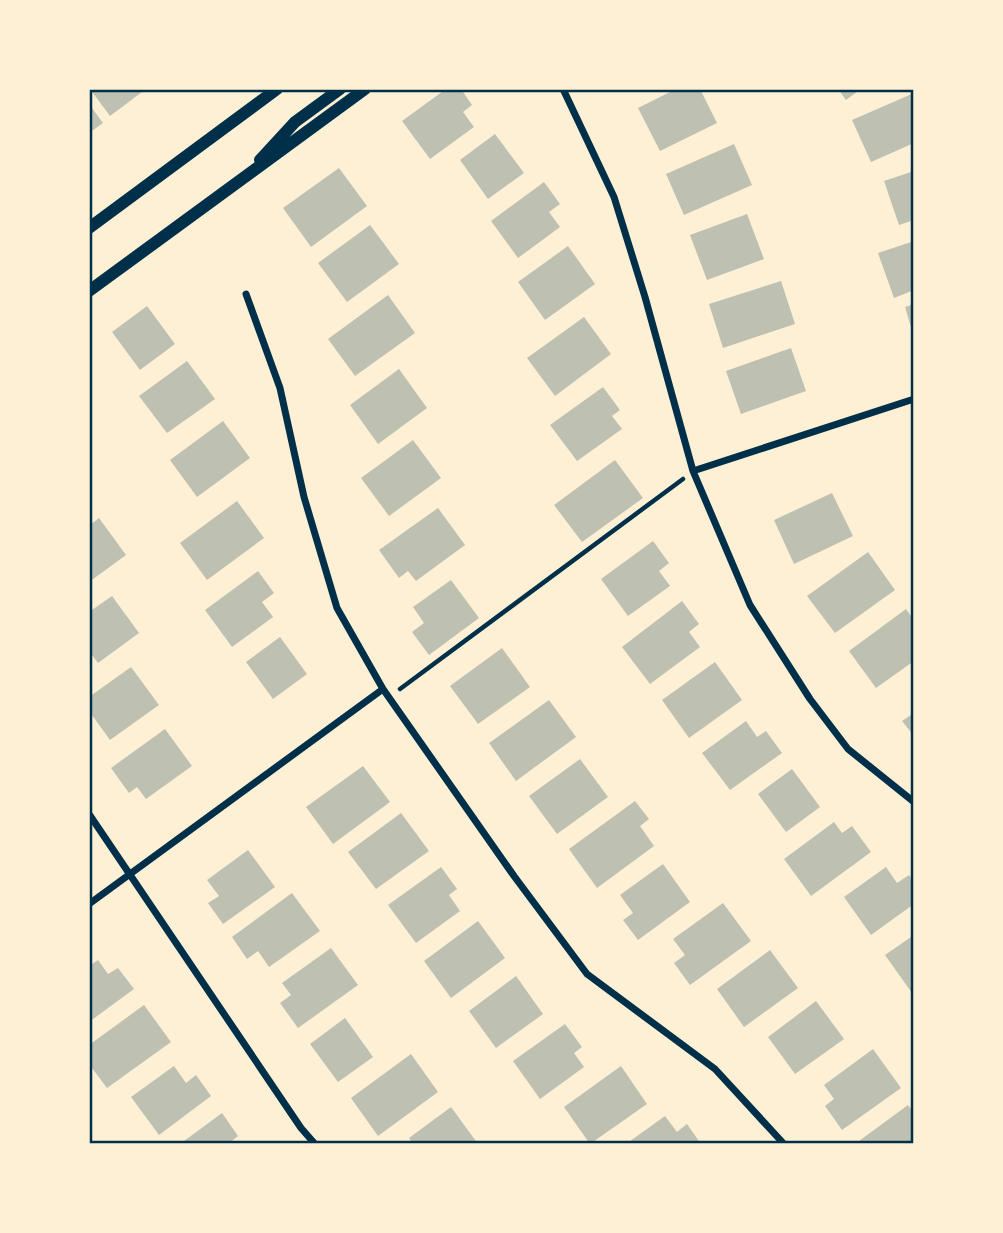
<svg xmlns="http://www.w3.org/2000/svg" width="1003" height="1233" font-family="'DejaVu Sans',sans-serif">
  <rect width="100%" height="100%" fill="#fdf0d5"/>
  <!-- building -->
  <path fill="#bec0b2" d="M90 89H146L110 116Z
    M446 89H461L472 105 463 112 474 127 430 159 402 121Z
    M676 89H700L717 123 660 151 638 108Z
    M838 89H861L846 100Z
    M914 93V143L871 162 852 120Z
    M89 104 103 123 89 133Z
    M495 134 524 173 488 199 460 160Z
    M734 144 752 185 684 215 666 174Z
    M339 168 367 206 311 247 283 208Z
    M914 171V220L899 225 884 181Z
    M544 182 560 204 549 212 560 227 518 258 491 221Z
    M747 214 764 259 707 280 690 235Z
    M370 225 399 264 347 302 318 263Z
    M914 241V290L894 298 878 253Z
    M568 246 595 284 545 320 518 282Z
    M781 281 795 324 723 348 709 304Z
    M388 295 415 333 355 376 328 339Z
    M914 304V334H913L905 307Z
    M147 306 175 344 140 370 112 332Z
    M584 317 611 354 555 396 527 358Z
    M791 348 806 391 741 414 726 371Z
    M187 361 215 399 167 433 139 396Z
    M399 369 427 408 378 444 350 405Z
    M603 387 620 410 612 416 622 429 577 461 550 425Z
    M223 421 250 458 197 497 170 460Z
    M413 440 441 478 389 516 361 478Z
    M615 460 643 498 582 542 554 505Z
    M832 493 853 536 794 564 774 520Z
    M237 501 264 538 207 580 180 543Z
    M438 508 465 545 416 581 408 571 399 578 379 550Z
    M99 518 126 555 89 582V526Z
    M653 541 669 563 659 571 670 586 628 616 601 579Z
    M868 552 895 590 835 633 807 596Z
    M258 571 274 593 262 602 273 617 232 647 205 610Z
    M451 580 479 618 429 655 412 632 424 623 413 607Z
    M112 596 139 633 98 663 89 651V612Z
    M682 601 699 624 689 632 700 647 650 684 622 647Z
    M906 609 914 620V661L876 688 849 651Z
    M280 637 307 674 273 699 246 662Z
    M502 648 530 687 478 724 450 686Z
    M715 662 742 700 689 738 662 700Z
    M131 667 159 705 110 740 89 711V697Z
    M549 700 576 737 516 781 489 743Z
    M914 713V736L902 721Z
    M746 721 757 737 766 731 782 753 730 790 702 753Z
    M165 729 192 766 146 799 137 787 129 793 111 768Z
    M580 759 608 797 557 834 529 796Z
    M363 766 390 802 333 844 306 807Z
    M792 769 820 807 786 832 758 794Z
    M635 801 649 819 640 826 654 846 597 888 569 849Z
    M401 813 429 851 376 889 348 852Z
    M834 822 842 833 852 826 871 852 811 896 784 859Z
    M248 850 275 887 223 924 208 903 219 896 207 880Z
    M663 864 690 902 638 940 623 920 633 913 620 895Z
    M441 867 457 889 449 895 460 911 416 943 388 905Z
    M886 867 897 883 909 875 914 882V904L871 935 844 897Z
    M292 893 320 931 269 967 258 951 247 959 232 937Z
    M723 903 751 941 690 985 674 963 685 955 673 939Z
    M478 921 505 958 451 998 424 961Z
    M914 935V991L912 993 885 955Z
    M331 948 358 985 298 1028 280 1003 291 995 282 983Z
    M770 950 798 988 744 1027 717 989Z
    M98 960 108 974 118 968 134 989 89 1022V966Z
    M516 976 543 1014 496 1048 469 1011Z
    M816 1001 844 1039 795 1074 768 1037Z
    M144 1005 171 1042 107 1088 89 1064V1045Z
    M345 1018 373 1057 338 1082 310 1044Z
    M565 1024 582 1047 574 1053 584 1067 540 1099 513 1061Z
    M873 1049 901 1088 842 1130 825 1106 834 1099 824 1085Z
    M411 1054 438 1092 378 1136 351 1098Z
    M174 1066 186 1083 196 1075 211 1096 159 1135 131 1097Z
    M621 1066 647 1104 590 1144 564 1107Z
    M908 1105 914 1113V1144H855Z
    M451 1107 478 1144H413L409 1138Z
    M222 1113 238 1136 228 1144H180Z
    M665 1116 677 1132 687 1124 701 1144H626Z"/>
  <g fill="none" stroke-linecap="round" stroke-linejoin="round">
    <!-- path -->
    <path stroke="#003049" stroke-width="4.5" d="M400 689 683 479"/>
    <!-- minor -->
    <path stroke="#003049" stroke-width="7" d="M563 89 614 197 645 297 693 471 750 605 810 699 848 749 914 802
      M246 294 280 388 304 497 337 608 383 689 514 876 587 974 715 1069 784 1144
      M693 471 914 399
      M89 814 301 1128 315 1144
      M89 904 383 689"/>
    <!-- tertiary -->
    <path stroke="#003049" stroke-width="12" d="M260 160 295 122 340 89
      M89 228 277 89
      M89 291 365 89"/>
  </g>
  <!-- border -->
  <rect width="1003" height="1233" fill="none" stroke="#fdf0d5" stroke-width="182"/>
  <rect x="91" y="91" width="821" height="1051" fill="none" stroke="#003049" stroke-width="2.5"/>
</svg>
